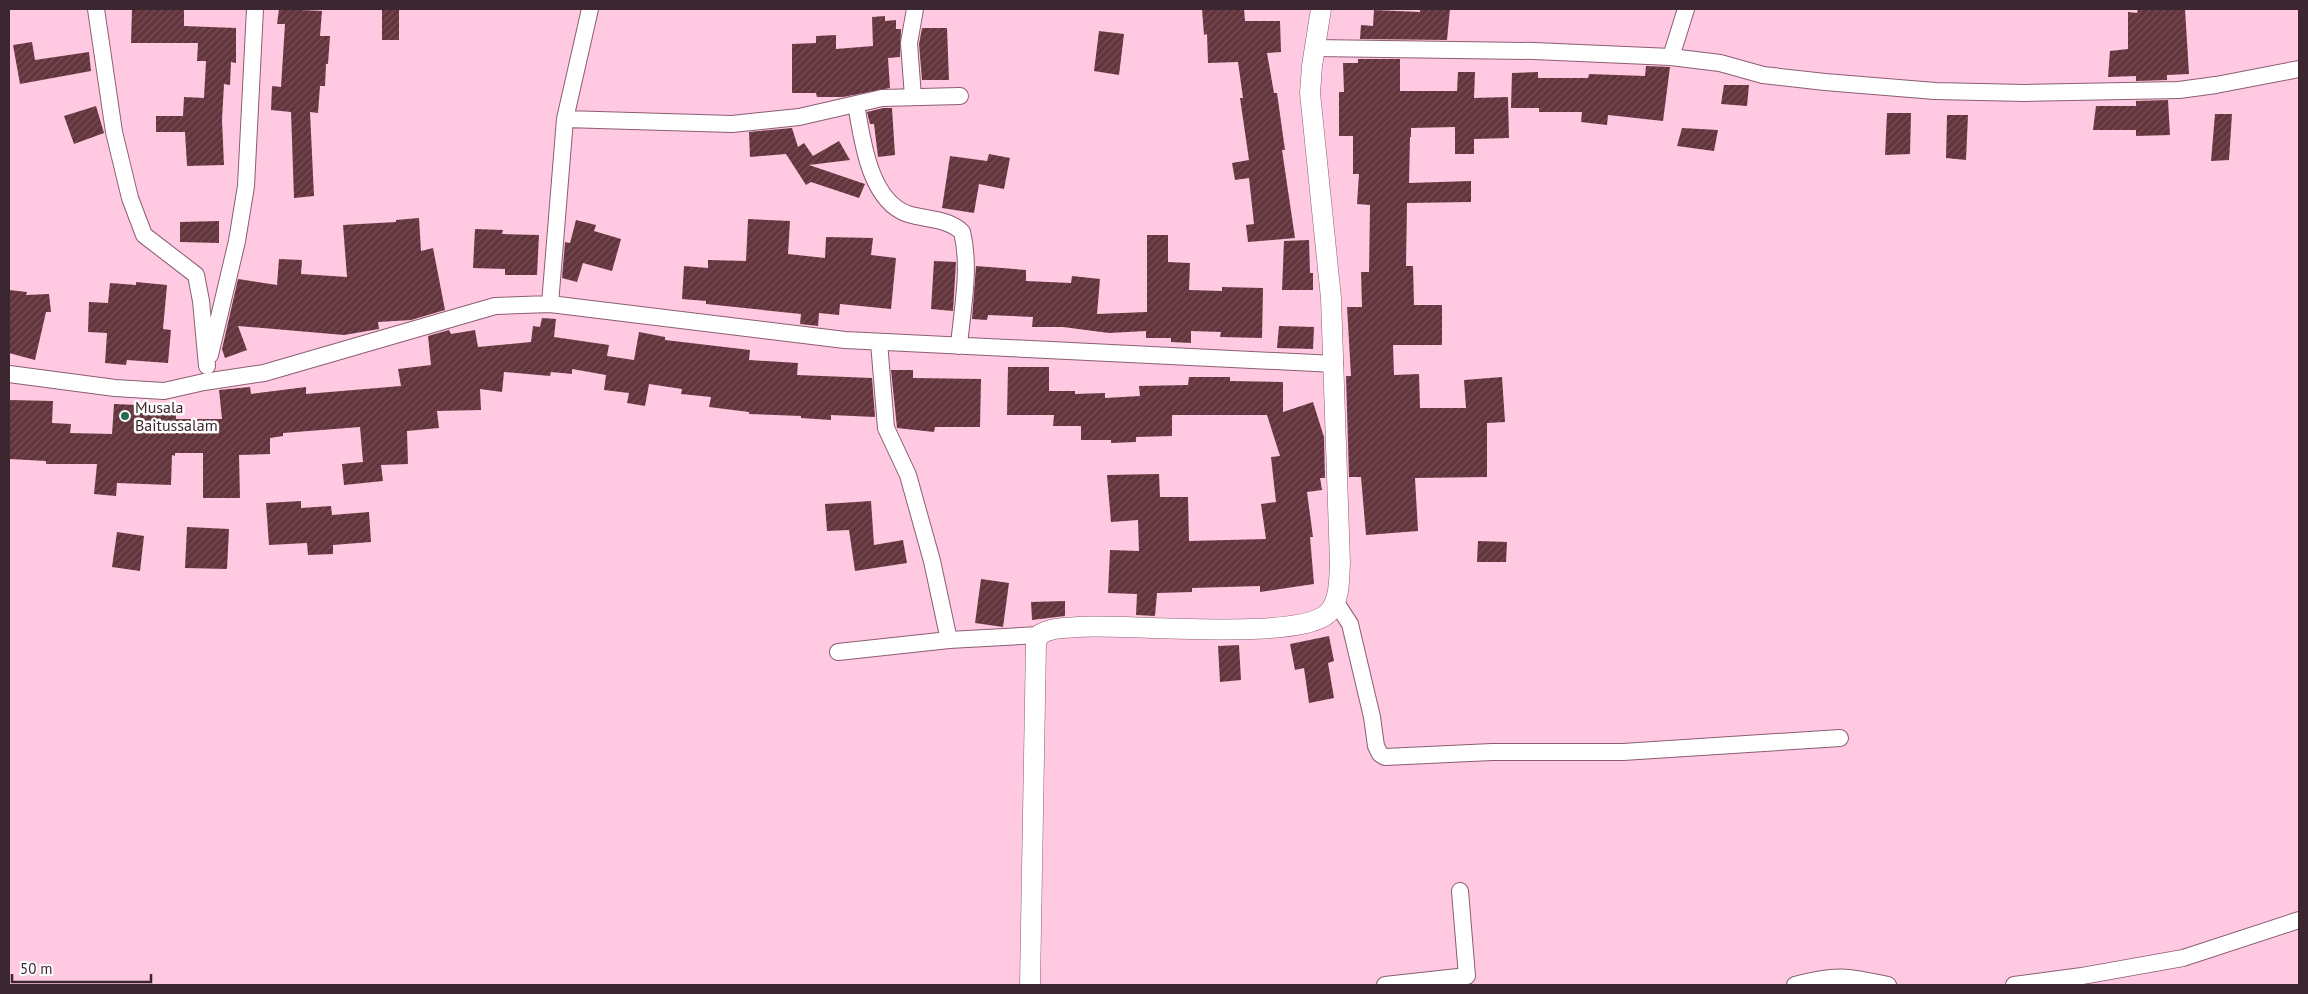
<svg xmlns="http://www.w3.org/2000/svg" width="2308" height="994" font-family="'PT Sans',sans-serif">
  <defs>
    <pattern id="building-hatch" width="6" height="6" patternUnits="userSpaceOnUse" patternTransform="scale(1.25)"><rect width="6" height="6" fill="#63343c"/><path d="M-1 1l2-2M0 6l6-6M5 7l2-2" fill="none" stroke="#765057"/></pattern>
  </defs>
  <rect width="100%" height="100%" fill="#ffc9e1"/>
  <!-- building -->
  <path fill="url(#building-hatch)" d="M132 9H184V26L236 28V63L231 62 230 85 224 84 222 120 224 165 187 166 185 132H156V116H183L184 97 204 98 206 61H197L198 43H131Z
    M279 9 322 11 320 36H330L328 64H326L325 86H320L318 113 310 112 314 196 294 198 291 112 271 110 272 86 281 87 285 24H277Z
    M382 9H399V40H382Z
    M1202 9H1244L1245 21H1280L1281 52 1267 53 1274 93H1277L1285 150H1282L1295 238 1248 242 1246 225 1254 224 1249 178 1235 180 1232 163 1249 160 1240 98H1243L1238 62 1208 63 1207 34 1204 35Z
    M1420 9H1450L1447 40 1360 39 1361 25 1373 26 1374 10 1420 12Z
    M2138 9H2185L2189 74 2167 75V80L2136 81V76L2108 77 2110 51 2128 49V12L2137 13Z
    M885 16V21L896 20V29H901L900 57 888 58 890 88 843 97H817L816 93H792V44L816 43V36L836 35V49L873 46 872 17Z
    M922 28H947L949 80H922L919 44Z
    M1099 31 1124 34 1119 75 1094 71Z
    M32 42 35 60 89 52 91 71 20 84 13 45Z
    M1358 59H1400V91H1457L1458 72H1475L1474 98 1508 97 1509 138 1474 139V154H1455V127L1411 128V137H1410L1409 183 1471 181V202L1407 203 1406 266H1413L1414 305H1442V345H1393L1394 375 1419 374 1420 408H1466L1464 380 1502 377 1505 422 1487 423V477L1415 478 1418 531 1366 535 1361 477H1349L1346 376H1351L1347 307H1362L1361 272H1369L1370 205 1357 204 1359 174H1353V136H1339V92H1344L1343 63H1358Z
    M1646 66 1670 67 1663 121 1608 115 1607 125 1581 122 1582 112H1539V108H1511L1512 73 1538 72V78H1588L1589 74 1645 76Z
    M1724 85H1749L1747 106 1721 104Z
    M2168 100 2170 135 2136 136V130H2093L2096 106H2136V101Z
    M96 106 104 133 74 144 64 116Z
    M883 108H892L895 155 878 157 874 124H870L867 112Z
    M1887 113H1911L1910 154 1885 155Z
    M2215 114H2232L2229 160 2211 161Z
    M1947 115H1968L1966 160 1946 158Z
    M792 128 798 147 804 143 813 156 839 141 850 160 809 165 865 184 859 198 811 182 806 185 786 154 750 157 749 132Z
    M1682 128 1718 130 1714 151 1677 146Z
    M989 154 1010 158 1004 189 979 184 974 213 942 208 950 156 987 161Z
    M419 218 421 251 433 248 445 310 411 320 378 322 379 329 344 335 238 326 247 350 225 358 222 349 238 279 277 285 279 259 302 260 301 274 347 277 343 225 396 222V220Z
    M748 219 790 221 788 254 825 258 826 237 873 238 871 255 896 258 891 309 840 304 839 315 819 313 818 326 800 324 801 314 706 304V301L682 299 684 266 708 268V260L746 261Z
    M576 220 596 225 594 231 621 239 612 271 583 263 577 282 562 278 565 242 570 243Z
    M219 221V243L180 242V222Z
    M475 229 503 230 502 234 539 235 537 275H505V269L473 268Z
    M1147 235H1168V262L1190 263 1189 290 1222 291V287L1263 288 1262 338 1220 337 1221 332 1191 331V343L1171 342V338H1146V331L1109 333 1063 327H1032L1033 317 988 315 987 320 972 319 976 266 1026 270V281L1071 283 1072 276 1100 279 1097 314 1147 312Z
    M1309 240 1310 273H1313V290H1282L1284 241Z
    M934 261 956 262 953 311 931 309Z
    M136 282 167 285 163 329 171 330 168 363 127 360 126 365 105 363 107 333 88 332 89 302 108 303 110 283 136 285Z
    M9 290 27 292 26 295 49 294 51 312H46L35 360 9 353Z
    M542 318 556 319 554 337 609 345 607 356 634 360 639 332 665 337V340L750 350 749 360 798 363 797 375 872 378 875 417 831 415V420L801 418V416L749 414V412L709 407 711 397 681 394 682 389 649 384 645 406 627 403 629 393 604 390 606 375 572 369V374L551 372 550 376 504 372 502 392 480 389 481 410 437 411 439 428 407 431 408 464 381 465 383 481 344 485 342 464 363 462 360 427 283 433V436L270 438V454L239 455 240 498H203V453H175V456L172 455 171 485 117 483 116 496 94 494 97 464H46V461L9 459V400L53 401 52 423 71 424 70 433 112 434 114 404 138 405V411L176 412V419H222L219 390 250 387 251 394 306 387V394L401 386 398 369 431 365 428 336 449 330 451 334 475 330 478 347 531 342 533 326 540 327Z
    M1279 326 1314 327 1313 349 1277 348Z
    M1008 367H1049V391H1075V394L1105 393V398L1140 396 1139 386 1188 385 1189 377H1230V381L1283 382V412L1313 402 1324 437 1325 478H1320L1322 490 1307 492 1313 537H1310L1314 584 1260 592V586L1192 588V592L1157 593 1155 616 1136 615 1137 594 1108 593 1110 550 1139 551 1138 520 1111 522 1107 475 1159 474 1160 497H1188L1189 541 1266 539 1261 504 1276 502 1271 457 1280 456 1267 415H1172V436L1136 437V442L1111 443V440H1081V426H1053L1054 415H1007Z
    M891 370H913V378L981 379 980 427H935L934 432 897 428Z
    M301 501V508L331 506 332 515 369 512 371 542 333 545V554L308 555 307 543 269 545 266 503Z
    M871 501 874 545 903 540 907 563 855 571 849 530 827 531 825 504Z
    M187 527 229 529 227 569 185 568Z
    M117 532 144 536 140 571 112 567Z
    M1478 541 1507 542 1506 562H1477Z
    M981 579 1009 583 1003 627 975 623Z
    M1065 601V616L1032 620 1031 602Z
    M1329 636 1334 661 1328 663 1334 698 1309 703 1304 668 1295 670 1290 644Z
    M1239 645 1241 680 1220 682 1218 646Z"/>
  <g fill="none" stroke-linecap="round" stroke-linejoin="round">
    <defs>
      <path id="minor" d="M96 9 114 132 130 198 144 235 196 275 201 301 207 366
        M1314 48 1534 51 1671 57 1720 63 1763 75 1825 82 1935 91 2025 93 2179 90 2216 85 2299 69
        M1671 57 1686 9
        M913 97 909 43 915 9
        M856 104C862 138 869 201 908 214 927 220 947 218 962 232 971 268 962 310 959 346
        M565 119 732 124 799 117 882 98 960 96
        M550 304 565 119 590 9
        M879 342 886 428 908 475 932 561 949 640
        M210 355 237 241 246 186 255 9
        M9 374 115 388 164 391 204 382 264 373 495 306 550 304 845 340 1335 364
        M1335 601 1350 624 1372 717 1376 746 1380 754 1385 757 1492 752H1623L1840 738
        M838 652 949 640 1039 635
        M1385 985 1467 976 1460 891
        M1795 985C1835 974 1847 976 1888 985
        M2014 985 2082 976 2183 958 2299 920"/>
      <path id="tertiary" d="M1030 985 1036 643 1039 635C1051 627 1066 628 1079 627 1126 623 1305 643 1330 611 1340 598 1339 579 1340 563L1331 298 1310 93 1312 66 1321 9"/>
    </defs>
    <!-- minor casing -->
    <use href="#minor" stroke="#8b5d73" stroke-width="18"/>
    <!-- tertiary casing -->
    <use href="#tertiary" stroke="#8b5d73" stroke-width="21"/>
    <!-- minor -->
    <use href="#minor" stroke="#fff" stroke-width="16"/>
    <!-- tertiary -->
    <use href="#tertiary" stroke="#fff" stroke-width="20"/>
  </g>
  <!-- markers -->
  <circle fill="#2a6855" stroke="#fcfcfc" stroke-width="2" cx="125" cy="416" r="5"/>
  <g text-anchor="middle" stroke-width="5" stroke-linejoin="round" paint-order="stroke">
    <!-- poi labels -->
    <g font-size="16" fill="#3c2731" stroke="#fcfcfc" text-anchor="start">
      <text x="135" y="413">Musala<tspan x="135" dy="18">Baitussalam</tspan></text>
    </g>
  </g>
  <!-- border -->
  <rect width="2308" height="994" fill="none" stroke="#3c2731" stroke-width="20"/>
  <!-- scale -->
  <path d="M12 974v8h139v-8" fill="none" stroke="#3c2731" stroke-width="2.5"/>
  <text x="20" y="974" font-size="15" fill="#3c2731" stroke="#fcfcfc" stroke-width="4" paint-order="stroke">50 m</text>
</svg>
